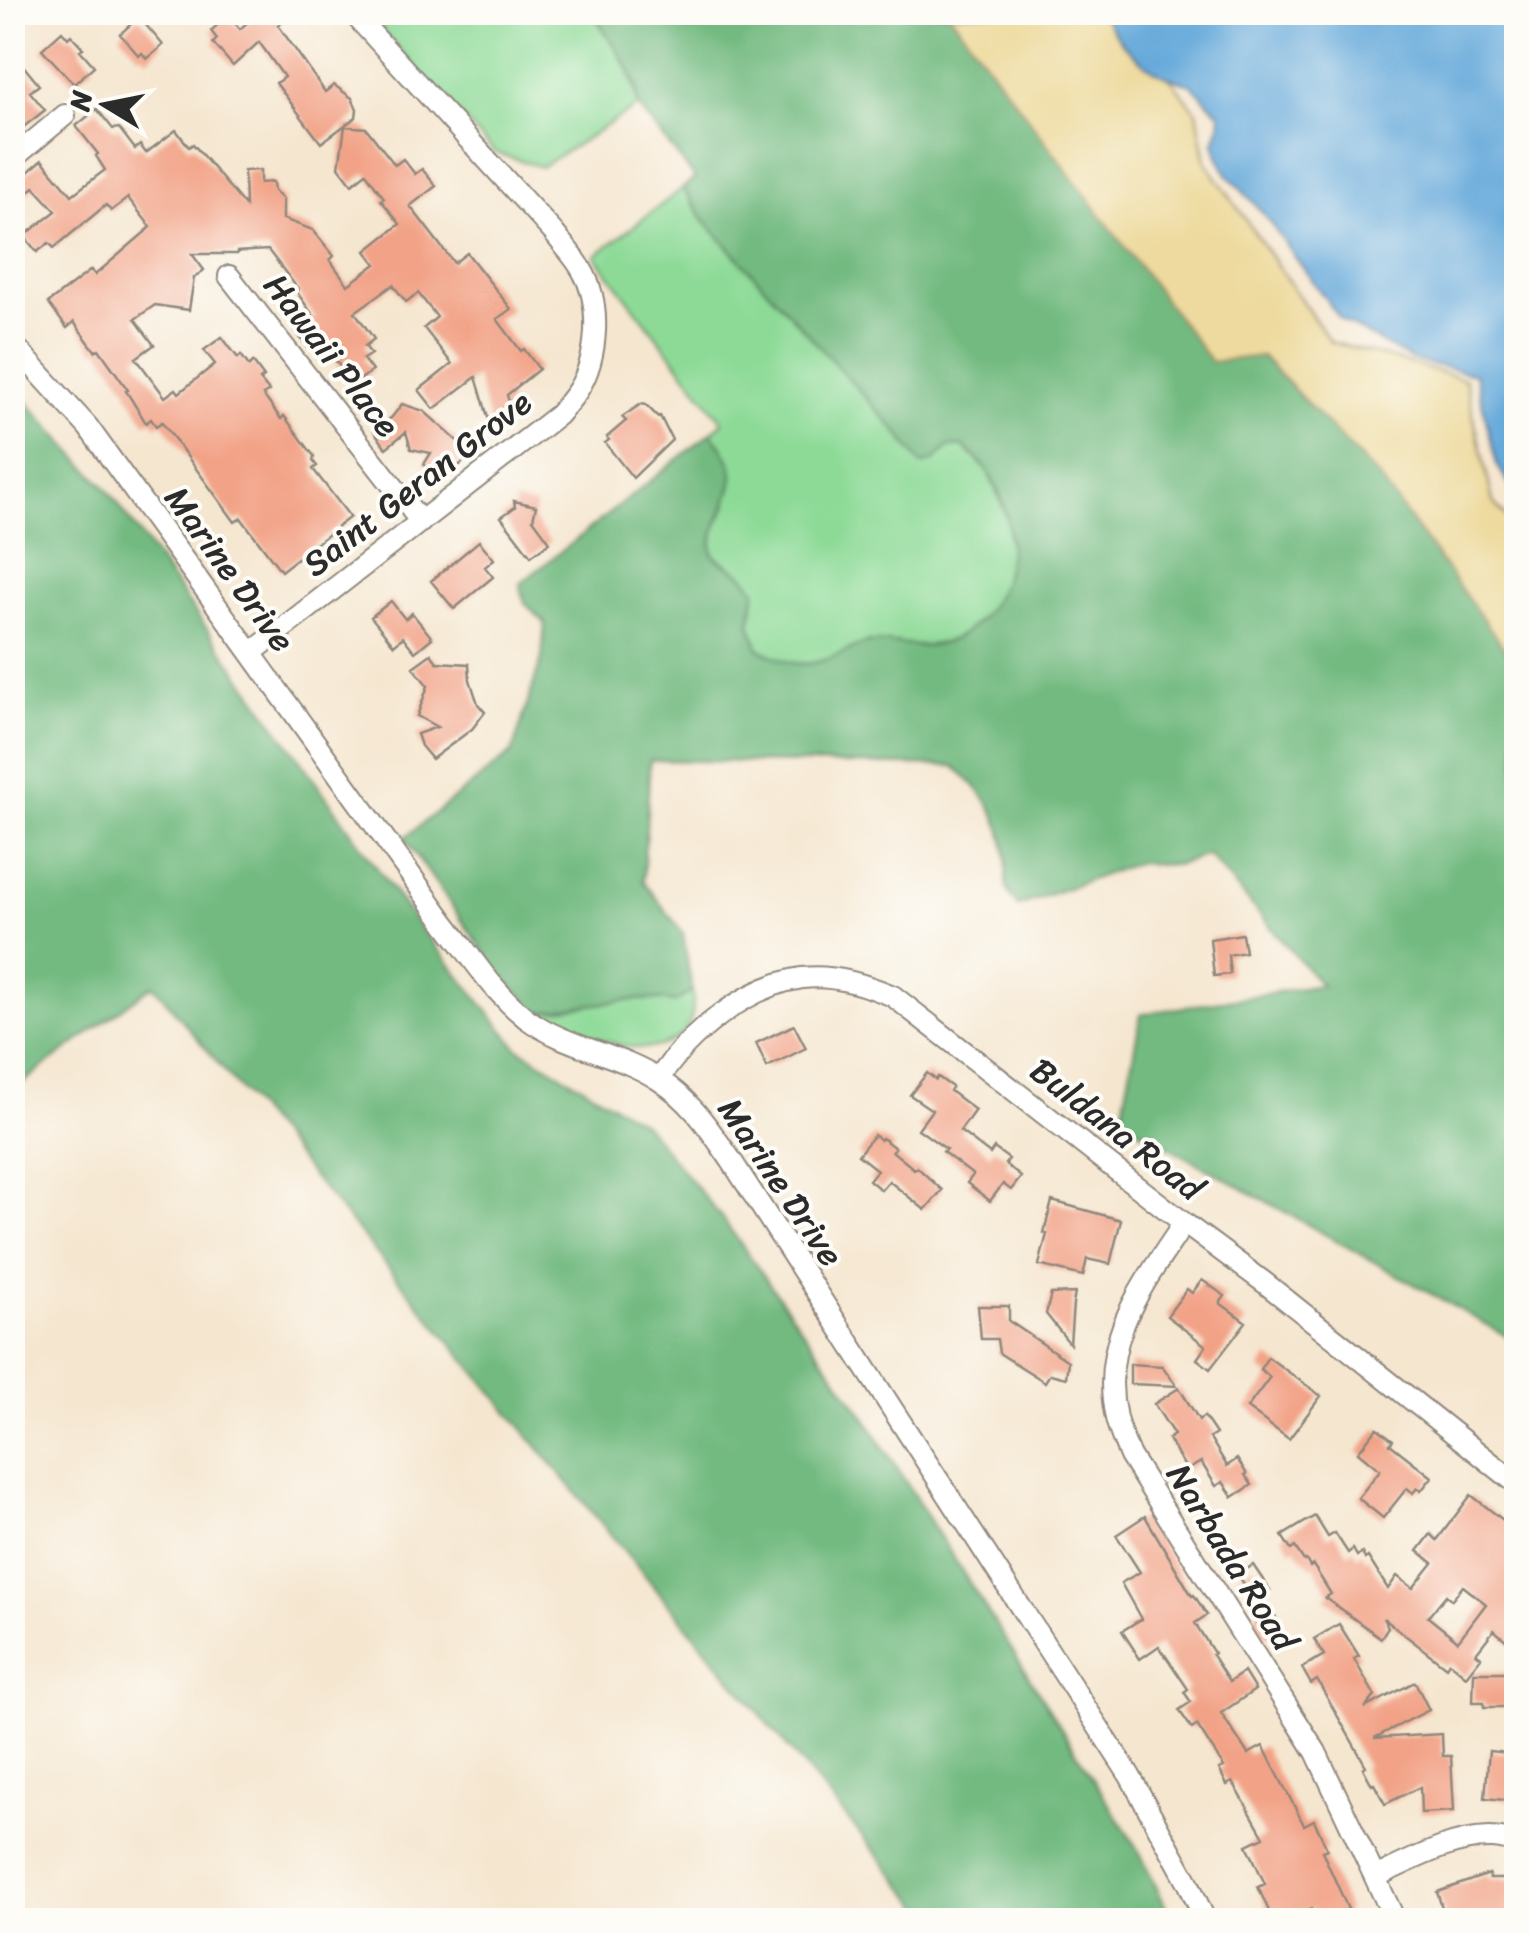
<svg xmlns="http://www.w3.org/2000/svg" width="1529" height="1933" font-family="Sriracha,sans-serif">
  <rect width="100%" height="100%" fill="#fdfcf7"/>
  <filter id="ink" filterUnits="userSpaceOnUse"><feTurbulence type="fractalNoise" baseFrequency=".01" numOctaves="2"/><feDisplacementMap in="SourceGraphic" scale="20" xChannelSelector="R" yChannelSelector="G"/><feConvolveMatrix kernelMatrix="1 2 1 2 8 2 1 2 1" color-interpolation-filters="sRGB"/></filter>
  <filter id="wash" filterUnits="userSpaceOnUse"><feTurbulence type="fractalNoise" baseFrequency=".0048" numOctaves="4" result="noise"/><feDisplacementMap in="SourceGraphic" scale="40" xChannelSelector="R" yChannelSelector="G"/><feGaussianBlur stdDeviation="2.25" result="paint"/><feColorMatrix in="noise" values="0 0 0 0 0 0 0 0 0 0 0 0 0 0 0 0 0 1.4 0 .05"/><feComposite in="paint" operator="in"/></filter>
  <g filter="url(#wash)">
    <rect width="100%" height="100%" fill="#f5e6cf"/>
    <!-- green -->
    <path fill="#8dda97" stroke="#5c8261" stroke-width="2.5" d="M401 13H593C612 42 635 70 638 106L541 167 495 153 380 28Z
      M683 188 704 220 899 434 922 465 934 461 948 447 963 446 988 471 1008 520 1010 563 1001 589 983 617 958 637 943 643 922 646 868 642 816 665 786 662 758 648 750 624 756 590 742 574 715 556 712 550 714 530 727 505 722 447 711 433 723 422 595 256Z
      M692 991C695 1010 692 1030 674 1040 635 1064 576 1028 538 1012 584 1008 629 994 675 1002Z"/>
    <!-- forest -->
    <path fill="#72ba80" stroke="#4e7256" stroke-width="2.5" d="M593 13H949L1211 361 1261 356 1380 479 1516 664V1398L1513 1397 1510 1338 1121 1120 1141 1014 1321 985 1208 855 1176 865 1136 863 1018 906C999 883 1009 880 1006 854 1003 816 982 790 954 766L650 760 643 881 683 933 692 991 675 1002C629 994 584 1008 538 1012L498 972 404 838 512 753 542 658 545 623 525 603 520 584 711 433C719 443 732 459 733 473 735 496 703 539 714 555 719 563 733 567 740 573 746 577 751 584 756 590L750 624 759 649C792 665 803 670 838 655 847 651 857 645 867 643 889 638 917 651 944 643 963 637 980 621 991 605 1018 563 1014 516 989 474 984 463 972 454 963 446L948 447 934 461 922 465 899 434 704 220 683 188 695 178 638 106 637 87 629 68Z
      M13 387 111 494 411 916 518 1048 643 1123 722 1218 862 1413 1140 1853 1172 1920H932L153 985 17 1087 13 1081Z"/>
    <!-- sand -->
    <path fill="#eeda9e" stroke="#8c8264" stroke-width="2.5" d="M949 13H1118L1197 112 1206 162 1330 342 1465 379 1493 502 1516 529V664L1380 479 1262 356 1211 362Z"/>
    <!-- water -->
    <path fill="#65a9da" stroke="#486a82" stroke-width="2.5" d="M1101 13H1516V495L1497 465 1475 374 1412 360 1341 320 1262 212 1227 174 1218 156 1214 142 1221 121 1219 112C1208 105 1201 92 1191 85 1182 80 1170 79 1161 74 1134 60 1116 38 1101 13Z"/>
    <g id="blocks">
      <!-- building -->
      <path fill="#f2a387" fill-rule="evenodd" d="M259 12H291L278 25 325 92 334 85 352 98 357 109 356 117 321 143 276 83 284 77 259 42 233 66 213 43 217 39 211 31 228 15 240 29Z
        M139 17 163 45 147 59 142 53 139 56 120 34Z
        M62 31 68 38 71 35 83 48 80 50 94 66 74 84 42 49Z
        M12 52 39 85 30 92 45 110 12 136Z
        M97 109 113 129 119 128 135 149 140 145 146 153 176 130 189 147 193 144 245 206 244 171 260 170V183L273 182 274 191 283 199V219L313 230 334 256 330 260 348 285 376 264 366 251 400 224 381 200 384 198 366 173 352 184 339 167 345 126 366 128 395 165 403 159 415 174 422 169 436 186 410 206 454 263 467 253 511 309 497 319 521 351 524 349 539 369 507 395 510 405 507 406 511 421 491 427 476 377 434 409 419 390 452 364 424 328 437 317 418 293 406 302 393 285 355 312 374 339 365 346 371 354 363 359 372 371 358 381 349 369 346 372 342 369 320 340 308 348 296 332 315 318 296 291 298 289 268 250 237 252V254H192L204 270 194 278 189 310 155 305 135 319 154 345 136 358 165 397 176 389 179 393 215 364 204 350 222 337 238 358 241 355 249 366 253 362 264 377 260 380 269 391 263 395 281 419 284 416 314 456 313 461 317 466 313 469 350 517 281 571 241 518 235 522 162 422 156 426 151 419 146 423 126 391 128 390 99 349 95 351 74 322 67 328 48 303 91 270 95 275 151 227 128 198 111 211 106 205 54 248 49 243 37 252 24 236 56 211 34 187 25 195 15 183 42 160 72 195 105 170 96 156 98 154 76 126Z
        M402 404 424 411 472 454 441 482 424 464 431 453 411 449 406 432 386 448 374 431 392 417Z
        M641 404 646 405 658 417 660 416 672 440 633 478 605 443 609 440 607 437 626 421 622 417Z
        M514 501 536 506 533 519 550 542 531 556 501 517 515 507Z
        M479 541 494 559 485 567 493 577 454 609 431 581Z
        M391 601 405 619 412 613 432 638 415 652 403 637 394 645 371 617Z
        M431 654 437 662 469 664 470 680 478 704 485 712 472 729 432 759 421 746 417 734 437 727 417 716 428 686 413 667Z
        M1242 934 1245 952 1228 955 1230 974 1214 976 1210 939Z
        M794 1025 806 1048 767 1067 756 1043Z
        M927 1073 936 1080 938 1077 952 1087 950 1091 975 1110 960 1131 990 1154 994 1148 1009 1159 1005 1164 1021 1177 1011 1190 1003 1184 990 1201 967 1183 973 1175 943 1152 946 1149 918 1129 932 1110 910 1095Z
        M874 1135 880 1140 882 1138 895 1148 892 1151 914 1169 917 1167 942 1190 925 1210 889 1181 881 1190 869 1180 877 1170 858 1155Z
        M1052 1201 1121 1220 1110 1264 1087 1259 1083 1276 1039 1265 1047 1234 1044 1233Z
        M1202 1280 1225 1296 1220 1303 1246 1322 1210 1369 1197 1359 1206 1346 1167 1316 1187 1289 1192 1293Z
        M1075 1293 1073 1304 1070 1344 1046 1314 1051 1294Z
        M978 1306H1009V1321L1068 1361 1066 1378 1050 1374 1045 1382 999 1353 997 1339H981Z
        M1268 1357 1321 1396 1289 1439 1247 1408 1270 1377 1260 1369Z
        M1130 1364 1162 1366 1177 1386 1130 1384Z
        M1179 1388 1199 1420 1204 1416 1216 1434 1210 1438 1227 1466 1237 1459 1247 1474 1245 1475 1252 1485 1233 1497 1223 1482 1216 1486 1201 1462 1187 1470 1168 1439 1174 1435 1154 1404Z
        M1377 1428 1393 1440 1390 1444 1432 1477 1421 1491 1417 1488 1413 1493 1407 1488 1383 1518 1358 1498 1380 1470 1358 1452Z
        M1471 1495 1516 1530V1568L1508 1579 1516 1586V1649L1494 1630 1476 1653 1481 1657 1466 1676 1449 1662 1446 1667 1383 1618 1388 1627 1381 1638 1325 1598 1331 1594 1313 1565 1310 1567 1306 1560 1304 1561 1295 1547 1291 1550 1282 1536 1315 1516 1328 1537 1335 1533 1348 1553 1353 1549 1357 1556 1362 1553 1365 1559 1368 1557 1388 1589 1397 1576 1413 1588 1433 1563 1418 1551 1431 1534 1437 1540ZM1463 1586 1486 1604 1458 1641 1428 1617 1446 1595 1452 1600Z
        M1145 1516 1192 1596 1194 1595 1207 1615 1195 1623 1214 1653 1212 1655 1229 1682 1244 1672 1255 1690 1221 1713 1248 1754 1263 1746 1304 1825 1314 1820 1327 1849 1322 1851 1348 1909 1345 1910 1348 1917 1338 1920H1315L1311 1909 1286 1920H1273L1258 1887 1265 1884 1247 1845 1264 1837 1233 1782 1227 1785 1219 1769 1224 1767 1197 1725 1192 1729 1179 1710 1191 1702 1184 1692 1188 1689 1159 1646 1140 1659 1122 1631 1141 1619 1121 1583 1140 1572 1116 1535Z
        M1253 1565 1270 1590 1255 1600 1238 1575Z
        M1268 1605 1282 1627 1265 1637 1251 1615Z
        M1339 1624 1359 1656 1354 1659 1375 1696 1365 1708 1415 1682 1429 1710 1374 1738 1442 1734 1443 1756H1451L1454 1811 1421 1813 1420 1787 1385 1804 1374 1784 1372 1785 1363 1768 1366 1766 1317 1680 1311 1684 1302 1668 1324 1655 1314 1639Z
        M1474 1672H1515L1514 1707H1484V1702H1473Z
        M1489 1751 1516 1754 1514 1801 1485 1798Z
        M1489 1874V1879H1516V1918H1490V1920H1446L1437 1892Z"/>
    </g>
  </g>
  <g filter="url(#ink)">
    <use href="#blocks" fill-opacity="0" stroke="#90887d" stroke-width="2.5"/>
    <g fill="none" stroke-linecap="round" stroke-linejoin="round">
      <defs>
        <path id="minor" d="M12 159 65 115
          M229 276 421 522
          M12 343 88 427 446 924C471 956 493 992 526 1018 566 1048 618 1053 659 1080 691 1100 710 1130 731 1160L1130 1776 1188 1882 1205 1920
          M251 653 558 415C565 407 572 399 578 390 598 358 602 304 582 270 575 257 563 245 554 233L352 12
          M659 1079C688 1034 747 986 802 978 833 974 865 984 893 996L1184 1223 1265 1283 1516 1483
          M1184 1223C1143 1285 1098 1340 1116 1418 1119 1431 1125 1444 1130 1456L1316 1752 1395 1920
          M1375 1877C1410 1861 1452 1837 1492 1838 1500 1838 1509 1841 1516 1842"/>
      </defs>
      <!-- minor casing -->
      <use href="#minor" stroke="#90887d" stroke-width="24"/>
      <!-- minor -->
      <use href="#minor" stroke="#fff" stroke-width="20"/>
    </g>
  </g>
  <g text-anchor="middle" stroke-width="8" stroke-linejoin="round" paint-order="stroke">
    <!-- street labels -->
    <g font-size="35" fill="#2b2b2b" stroke="#fdfcf7">
      <text transform="translate(332 355) rotate(52)" y="12">Hawaii Place</text>
      <text transform="translate(417 483) rotate(-38)" y="12">Saint Geran Grove</text>
      <text transform="translate(230 569) rotate(54)" y="12">Marine Drive</text>
      <text transform="translate(1117 1129) rotate(38)" y="12">Buldana Road</text>
      <text transform="translate(781 1182) rotate(56)" y="12">Marine Drive</text>
      <text transform="translate(1232 1557) rotate(58)" y="12">Narbada Road</text>
    </g>
  </g>
  <!-- margin -->
  <rect width="1529" height="1933" fill="none" stroke="#fdfcf7" stroke-width="50"/>
  <!-- north arrow -->
  <g transform="translate(105 105) rotate(280)" stroke="#fdfcf7" stroke-width="8" paint-order="stroke">
  <path d="M0-8L18 38L0 25L-18 38Z" fill="#2b2b2b"/>
  <text y="-15" font-size="28" font-weight="bold" text-anchor="middle" fill="#2b2b2b">N</text>
  </g>
</svg>
